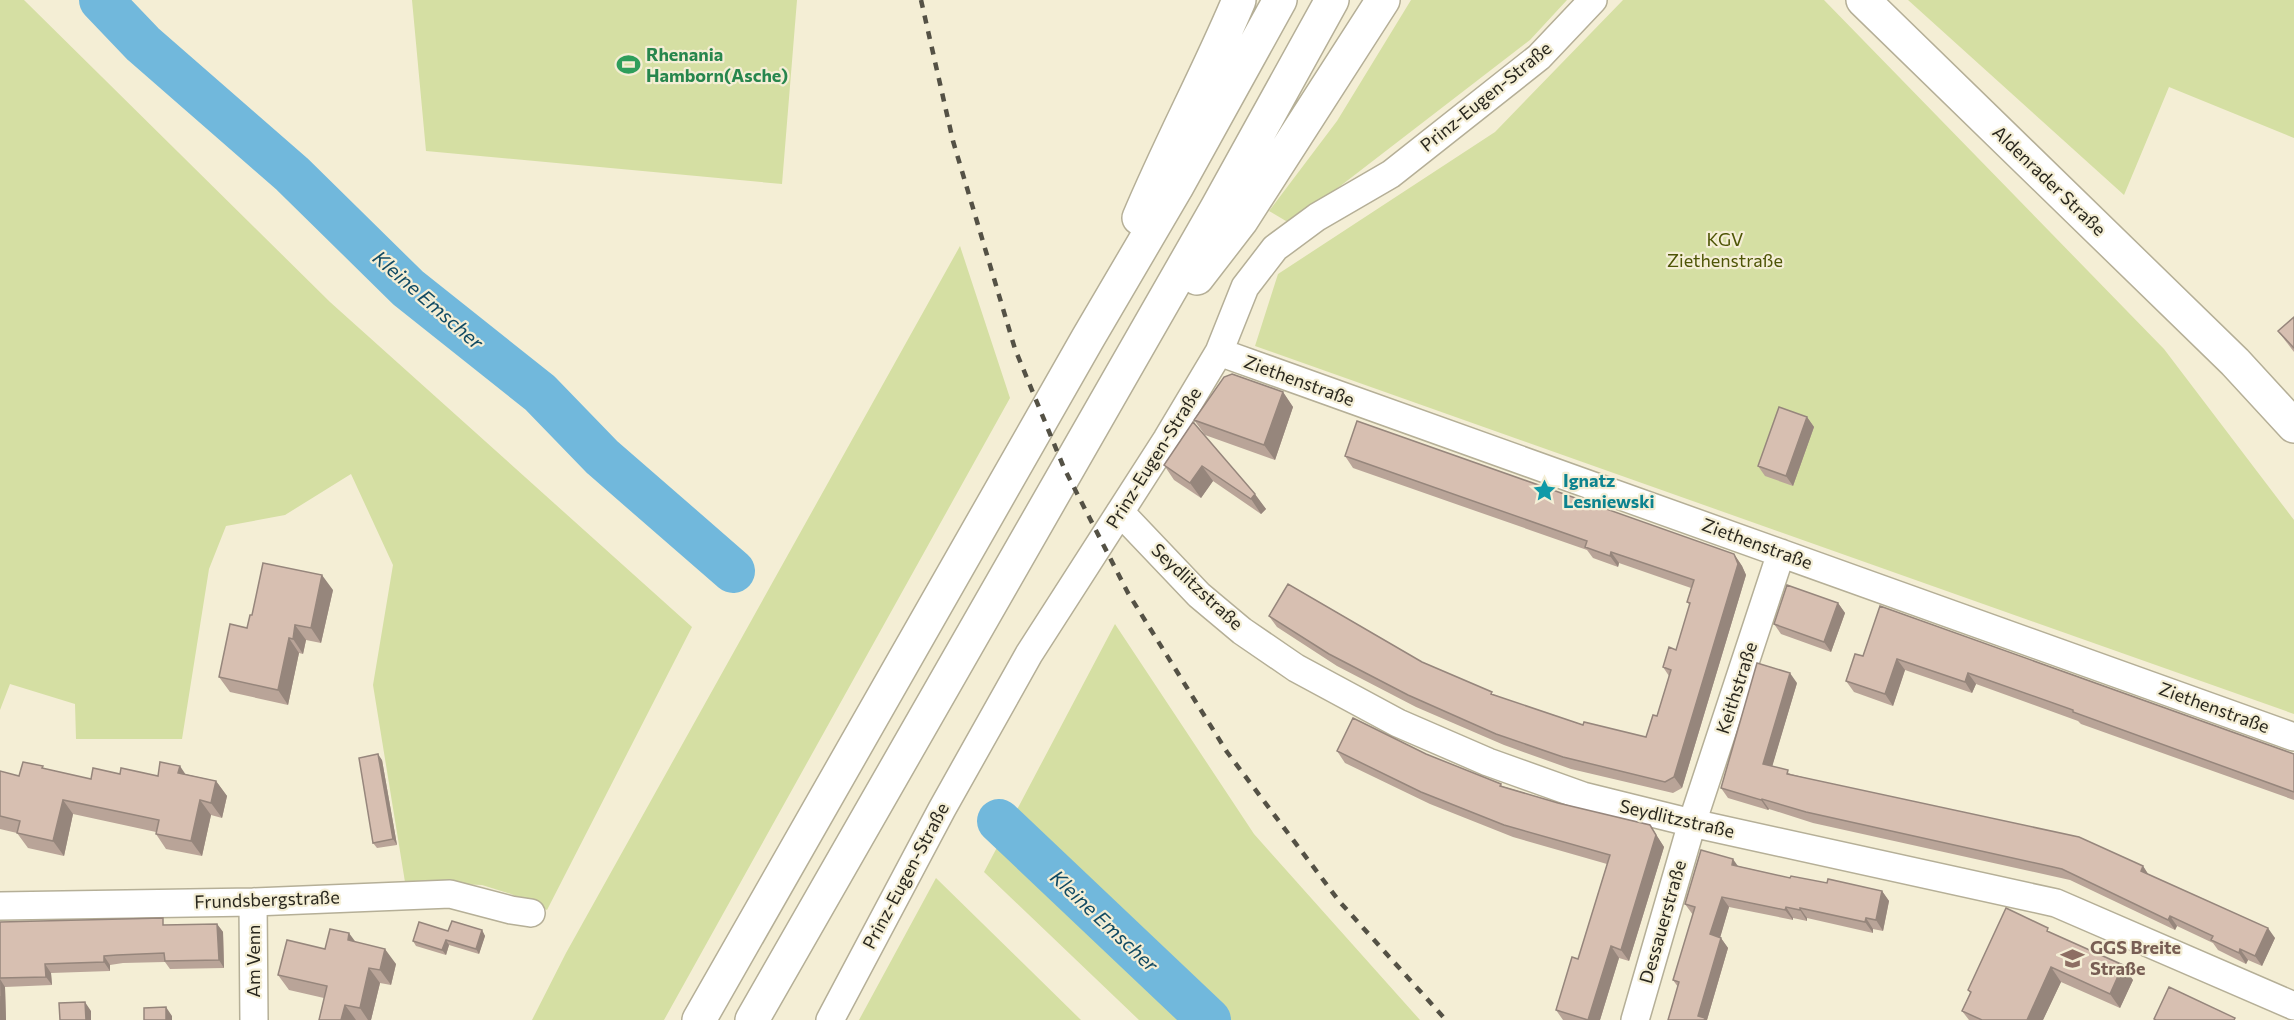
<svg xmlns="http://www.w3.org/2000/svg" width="2294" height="1020" font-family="Commissioner,sans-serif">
  <rect width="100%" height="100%" fill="#f4eed5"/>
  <!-- green -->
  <path fill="#d5dfa3" d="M0 0H24L330 302 692 627 547 910 511 894 482 885 405 882 373 685 393 565 351 474 285 515 226 526 209 569 182 739H76L75 704 10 684 0 710Z
    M412 0H797L782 184 426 151Z
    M1411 0H1567L1530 40 1291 224 1269 211 1337 121Z
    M1623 0H1824L2164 349 2294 520V714L1255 346 1278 274 1495 132Z
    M1908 0H2294V138L2169 87 2124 195Z
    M960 246 1010 398 664 1020H532L566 953Z
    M1115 624 1254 834 1420 1020H1139L984 872Z
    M936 878 1081 1020H859Z"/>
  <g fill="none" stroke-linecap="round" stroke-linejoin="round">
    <!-- river -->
    <path stroke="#71b8dc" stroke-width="44" d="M101 0 143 44 292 174 408 288 540 393 602 457 733 571
      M999 821 1209 1020"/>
    <defs>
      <path id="minor" d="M1219 352 2294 737
        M1120 512 1199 595 1242 631 1296 668 1398 723 1488 762 1583 796 1692 823 2056 903 2294 1006
        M253 902 254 1020
        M0 906 253 902 450 894 511 910 531 913
        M830 1020 942 809 1029 654 1167 439 1219 352 1245 287 1275 248 1317 217 1391 174 1539 57 1593 0
        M1635 1020 1692 823 1781 553"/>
      <path id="tertiary" d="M1863 0 2235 362 2294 426"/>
      <path id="motorway" d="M1139 218C1170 144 1208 74 1239 0
        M1197 278 1241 221 1383 0
        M699 1020 1088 338 1176 188 1280 0
        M752 1020 1217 208 1332 0"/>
    </defs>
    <!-- minor casing -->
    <use href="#minor" stroke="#b5af97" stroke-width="30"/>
    <!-- tertiary casing -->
    <use href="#tertiary" stroke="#b5af97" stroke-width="36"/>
    <!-- motorway casing -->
    <use href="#motorway" stroke="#b5af97" stroke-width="36"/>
    <!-- minor -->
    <use href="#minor" stroke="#fff" stroke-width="27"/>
    <!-- tertiary -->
    <use href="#tertiary" stroke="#fff" stroke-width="33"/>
    <!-- motorway -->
    <use href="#motorway" stroke="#fff" stroke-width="33"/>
    <!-- rail -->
    <path stroke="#545145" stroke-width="4.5" stroke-dasharray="8 8" stroke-linecap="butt" d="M921 0 953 141 1015 349 1064 468 1128 593 1227 752 1339 901 1446 1020"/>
  </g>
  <!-- wall -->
  <path fill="#b9a498" d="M2294 317V352L2278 331Z
    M1283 392 1293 407 1275 460 1205 435 1194 420Z
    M1807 417 1814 427 1793 486 1765 476 1758 466Z
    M1193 422 1266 509 1261 514 1213 481 1201 498 1174 480 1164 465Z
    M1345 456 1734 554 1742 566 1746 575 1682 788 1673 793 1571 769 1504 745 1416 707 1337 666 1277 627 1269 616 1422 662 1494 696 1583 725 1646 737 1657 716 1669 676 1663 667 1676 650 1690 605 1687 602 1691 588 1619 563 1618 567 1593 558 1587 550 1353 468Z
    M333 590 321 643 306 640 303 654 299 653 288 705 230 692 219 677 247 628 252 615Z
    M1838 603 1845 613 1831 652 1781 634 1774 624Z
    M1880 606 2294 754V800L2081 724 2078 721 1976 684 1972 693 1905 670 1893 706 1854 692 1846 681 1863 656Z
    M1797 683 1772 766 1791 774 2143 866 2148 874 2275 938 2262 966 2248 960 2246 964 2218 950 2213 943 2177 926 2175 930 2070 880 1813 823 1769 809 1768 810 1728 798 1721 788Z
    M1337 751 1426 754 1501 784 1502 786 1558 803 1650 825 1664 847 1629 961 1619 958 1600 1020H1563L1556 1010 1578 959 1607 864 1513 837 1430 804 1345 763Z
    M382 760 397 845 377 848 373 843Z
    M45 769 91 779 120 774 158 776 185 774 216 781 227 796 222 818 211 815 202 856 166 849 156 834V832L73 814 64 856 28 848 17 833 0 829V771L19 776Z
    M1738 866 1790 878 1882 891 1889 901 1883 931 1873 929V933L1807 918V921L1793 918V920L1729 907 1720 937 1728 948 1707 1020H1668L1678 987 1673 980 1693 915 1685 904Z
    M0 922 168 925 217 924 223 932 224 968 170 969 165 962 123 963 110 965V971L51 973 52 985 5 987 6 1020H0Z
    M482 930 485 936 479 954 449 945 446 955 416 946 413 941 448 931Z
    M2051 933 2133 980 2120 1008 2061 982 2043 1020H1969L1962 1011 1970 993 1968 990Z
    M355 942 396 964 391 985 380 983 371 1020H319L324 998 289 990 278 975 325 949Z"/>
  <!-- shaded-wall -->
  <path fill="#96867c" d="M1283 392 1293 407 1275 460 1264 445Z
    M1807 417 1814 427 1793 486 1786 476Z
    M1202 466 1213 481 1201 498 1190 483Z
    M1255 494 1266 509 1261 514 1251 499Z
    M1611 552 1619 563 1618 567 1610 556Z
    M1734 554 1742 566 1746 575 1682 788 1674 777Z
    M322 575 333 590 321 643 311 628Z
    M1838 603 1845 613 1831 652 1824 642Z
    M295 625 306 640 303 654 293 639Z
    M289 638 299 653 288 705 278 690Z
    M1897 659 1905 670 1893 706 1885 694Z
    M1790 673 1797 683 1770 774 1763 764Z
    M1968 673 1976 684 1972 693 1965 682Z
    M378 754 382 760 397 845 393 839Z
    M180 766 190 781 178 773Z
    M216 781 227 796 222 818 211 803Z
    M1762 799 1769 809 1768 810 1761 800Z
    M63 800 73 814 64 856 53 841Z
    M200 800 211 815 202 856 191 841Z
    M1650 825 1664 847 1629 961 1621 950Z
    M1733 859 1740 869 1732 865Z
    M2143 866 2150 877 2141 871Z
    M1882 891 1889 901 1883 931 1876 920Z
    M1722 897 1729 907 1718 945 1710 934Z
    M1786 907 1793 918V920L1785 910Z
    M1800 908 1807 918V921L1800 910Z
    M2170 916 2177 926 2175 930 2168 920Z
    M1866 918 1873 929V933L1865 922Z
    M217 924 223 932 224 968 219 960Z
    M2268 928 2275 938 2262 966 2255 956Z
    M482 930 485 936 479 954 476 949Z
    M349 933 360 948 348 940Z
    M1721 938 1728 948 1707 1020H1701L1698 1016Z
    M446 940 449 945 446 955 442 950Z
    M1611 946 1619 958 1600 1020H1588Z
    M385 949 396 964 391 985 380 970Z
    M2240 949 2248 960 2246 964 2239 953Z
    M104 956 110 965V971L104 962Z
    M45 964 51 973 52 985 46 977Z
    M2123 965 2133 980 2120 1008 2110 994Z
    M2051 967 2061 982 2043 1020H2027Z
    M369 968 380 983 371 1020H368L360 1008Z
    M0 979 5 987 6 1020H1Z
    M85 1002 91 1011V1020H86Z
    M345 1005 356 1020H341Z
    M166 1007 172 1016V1020H166Z"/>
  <!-- building -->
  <path fill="#d7bfb1" stroke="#96867c" stroke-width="1.5" d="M2294 317V348L2278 331Z
    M1232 374 1283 392 1264 445 1194 420 1224 377Z
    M1779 407 1807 417 1786 476 1758 466Z
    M1357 421 1734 554 1738 564 1674 777 1665 782 1563 757 1496 734 1408 695 1329 654 1269 616 1288 584 1422 662 1492 692 1491 694 1583 725 1584 722 1646 737 1653 715 1657 716 1671 670 1663 667 1669 647 1676 650 1690 603 1687 602 1694 580 1611 552 1610 556 1585 547 1587 541 1345 456Z
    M1193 422 1255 494 1251 499 1202 466 1190 483 1164 465Z
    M263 563 322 575 311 628 295 625 293 639 289 638 278 690 219 677 230 624 247 628 250 615H252Z
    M1787 585 1838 603 1824 642 1774 624Z
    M1880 606 2294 754V792L2073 712V710L1968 673 1965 682 1897 659 1885 694 1846 681 1855 654 1863 656Z
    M1757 663 1790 673 1763 764 1788 770 1787 774 2079 837 2143 866 2141 871 2268 928 2255 956 2240 949 2239 953 2211 940 2213 936 2170 916 2168 920 2062 869 1806 812 1762 799 1761 800 1721 788Z
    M1353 718 1426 754 1501 784 1500 786 1558 803 1650 825 1656 835 1621 950 1611 946 1588 1020 1556 1010 1572 957 1578 959 1610 855 1504 825 1421 792 1337 751Z
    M378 754 393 839 373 843 359 758Z
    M23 762 43 766 42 768 91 779 93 768 120 774 121 768 158 776 160 762 180 766 178 773 216 781 211 803 200 800 191 841 156 834 159 820 63 800 53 841 17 833 20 821 0 816V771L19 776Z
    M1701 850 1733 859 1732 865 1790 878 1791 876 1827 883 1828 879 1882 891 1876 920 1866 918 1865 922 1800 908V910L1786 907 1785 910 1722 897 1710 934 1721 938 1698 1016 1705 1018 1704 1020H1668L1679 982 1673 980 1695 907 1685 904Z
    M2006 908 2048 928 2047 931 2123 965 2110 994 2051 967 2027 1020H1982L1962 1011 1971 992 1968 990Z
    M163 918V925L217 924 219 960 165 961 164 953 117 955 104 956V962L45 964 46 977 0 978V922Z
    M452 921 482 930 476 949 446 940 442 950 413 941 419 922 448 931Z
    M330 929 349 933 348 940 385 949 380 970 369 968 360 1008 345 1005 341 1020H319L327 986 278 975 287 940 325 949Z
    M2169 987 2235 1018 2234 1020H2156L2154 1019Z
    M0 996 1 1020H0Z
    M85 1002 86 1020H60L59 1003Z
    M166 1007V1020H144V1008Z"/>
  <!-- icons -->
  <defs>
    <symbol id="stadium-bare" viewBox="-9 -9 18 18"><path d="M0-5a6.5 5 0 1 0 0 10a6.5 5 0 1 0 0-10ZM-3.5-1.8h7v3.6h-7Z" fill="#2e9e5b" stroke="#f4eed5" stroke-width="2.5" paint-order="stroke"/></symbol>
    <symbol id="sight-bare" viewBox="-9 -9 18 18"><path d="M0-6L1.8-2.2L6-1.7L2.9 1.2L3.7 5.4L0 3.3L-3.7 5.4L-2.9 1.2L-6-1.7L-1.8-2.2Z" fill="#0f9aa8" stroke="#f4eed5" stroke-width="2.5" paint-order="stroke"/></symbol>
    <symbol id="school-bare" viewBox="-9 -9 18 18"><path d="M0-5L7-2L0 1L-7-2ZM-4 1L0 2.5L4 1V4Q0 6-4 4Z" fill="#8d6e63" stroke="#f4eed5" stroke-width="2.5" paint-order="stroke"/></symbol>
  </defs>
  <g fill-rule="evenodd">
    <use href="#stadium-bare" x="612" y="48" width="33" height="33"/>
    <use href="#sight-bare" x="1528" y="474" width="33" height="33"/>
    <use href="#school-bare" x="2056" y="942" width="33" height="33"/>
  </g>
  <g text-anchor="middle" stroke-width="4.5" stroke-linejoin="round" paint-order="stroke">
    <!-- leisure labels -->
    <g font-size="18" font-weight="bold" fill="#27864d" stroke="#f4eed5" text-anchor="start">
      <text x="646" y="61">Rhenania<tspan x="646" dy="21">Hamborn(Asche)</tspan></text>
    </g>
    <!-- street labels -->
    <g font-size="18" fill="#29271e" stroke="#f4eed5">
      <text transform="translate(1486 97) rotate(-39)" y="6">Prinz-Eugen-Straße</text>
      <text transform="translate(2049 181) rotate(44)" y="6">Aldenrader Straße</text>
      <text transform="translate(1299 381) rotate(20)" y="6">Ziethenstraße</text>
      <text transform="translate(1154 458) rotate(-58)" y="6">Prinz-Eugen-Straße</text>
      <text transform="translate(1757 544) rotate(20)" y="6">Ziethenstraße</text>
      <text transform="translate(1197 587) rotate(43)" y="6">Seydlitzstraße</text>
      <text transform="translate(1737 688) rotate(-72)" y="6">Keithstraße</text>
      <text transform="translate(2214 708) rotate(20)" y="6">Ziethenstraße</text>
      <text transform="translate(1677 819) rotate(13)" y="6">Seydlitzstraße</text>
      <text transform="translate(906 876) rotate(-62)" y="6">Prinz-Eugen-Straße</text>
      <text transform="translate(267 900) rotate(-2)" y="6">Frundsbergstraße</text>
      <text transform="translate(1663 922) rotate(-74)" y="6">Dessauerstraße</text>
      <text transform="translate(254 961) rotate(-90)" y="6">Am Venn</text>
    </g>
    <!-- park labels -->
    <g font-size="18" fill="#4e5506" stroke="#f4eed5">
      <text x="1725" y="246">KGV<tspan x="1725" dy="21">Ziethenstraße</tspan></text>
    </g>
    <!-- culture labels -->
    <g font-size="18" font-weight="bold" fill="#0d838f" stroke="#f4eed5" text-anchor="start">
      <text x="1563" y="487">Ignatz<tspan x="1563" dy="21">Lesniewski</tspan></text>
    </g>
    <!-- education labels -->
    <g font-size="18" font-weight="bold" fill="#785e54" stroke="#f4eed5" text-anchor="start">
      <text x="2090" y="954">GGS Breite<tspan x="2090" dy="21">Straße</tspan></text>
    </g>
    <!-- water labels -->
    <g font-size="20" font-style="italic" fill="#104a63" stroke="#f4eed5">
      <text transform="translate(428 300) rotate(41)" y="7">Kleine Emscher</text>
      <text transform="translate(1104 921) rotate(43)" y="7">Kleine Emscher</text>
    </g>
  </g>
</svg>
